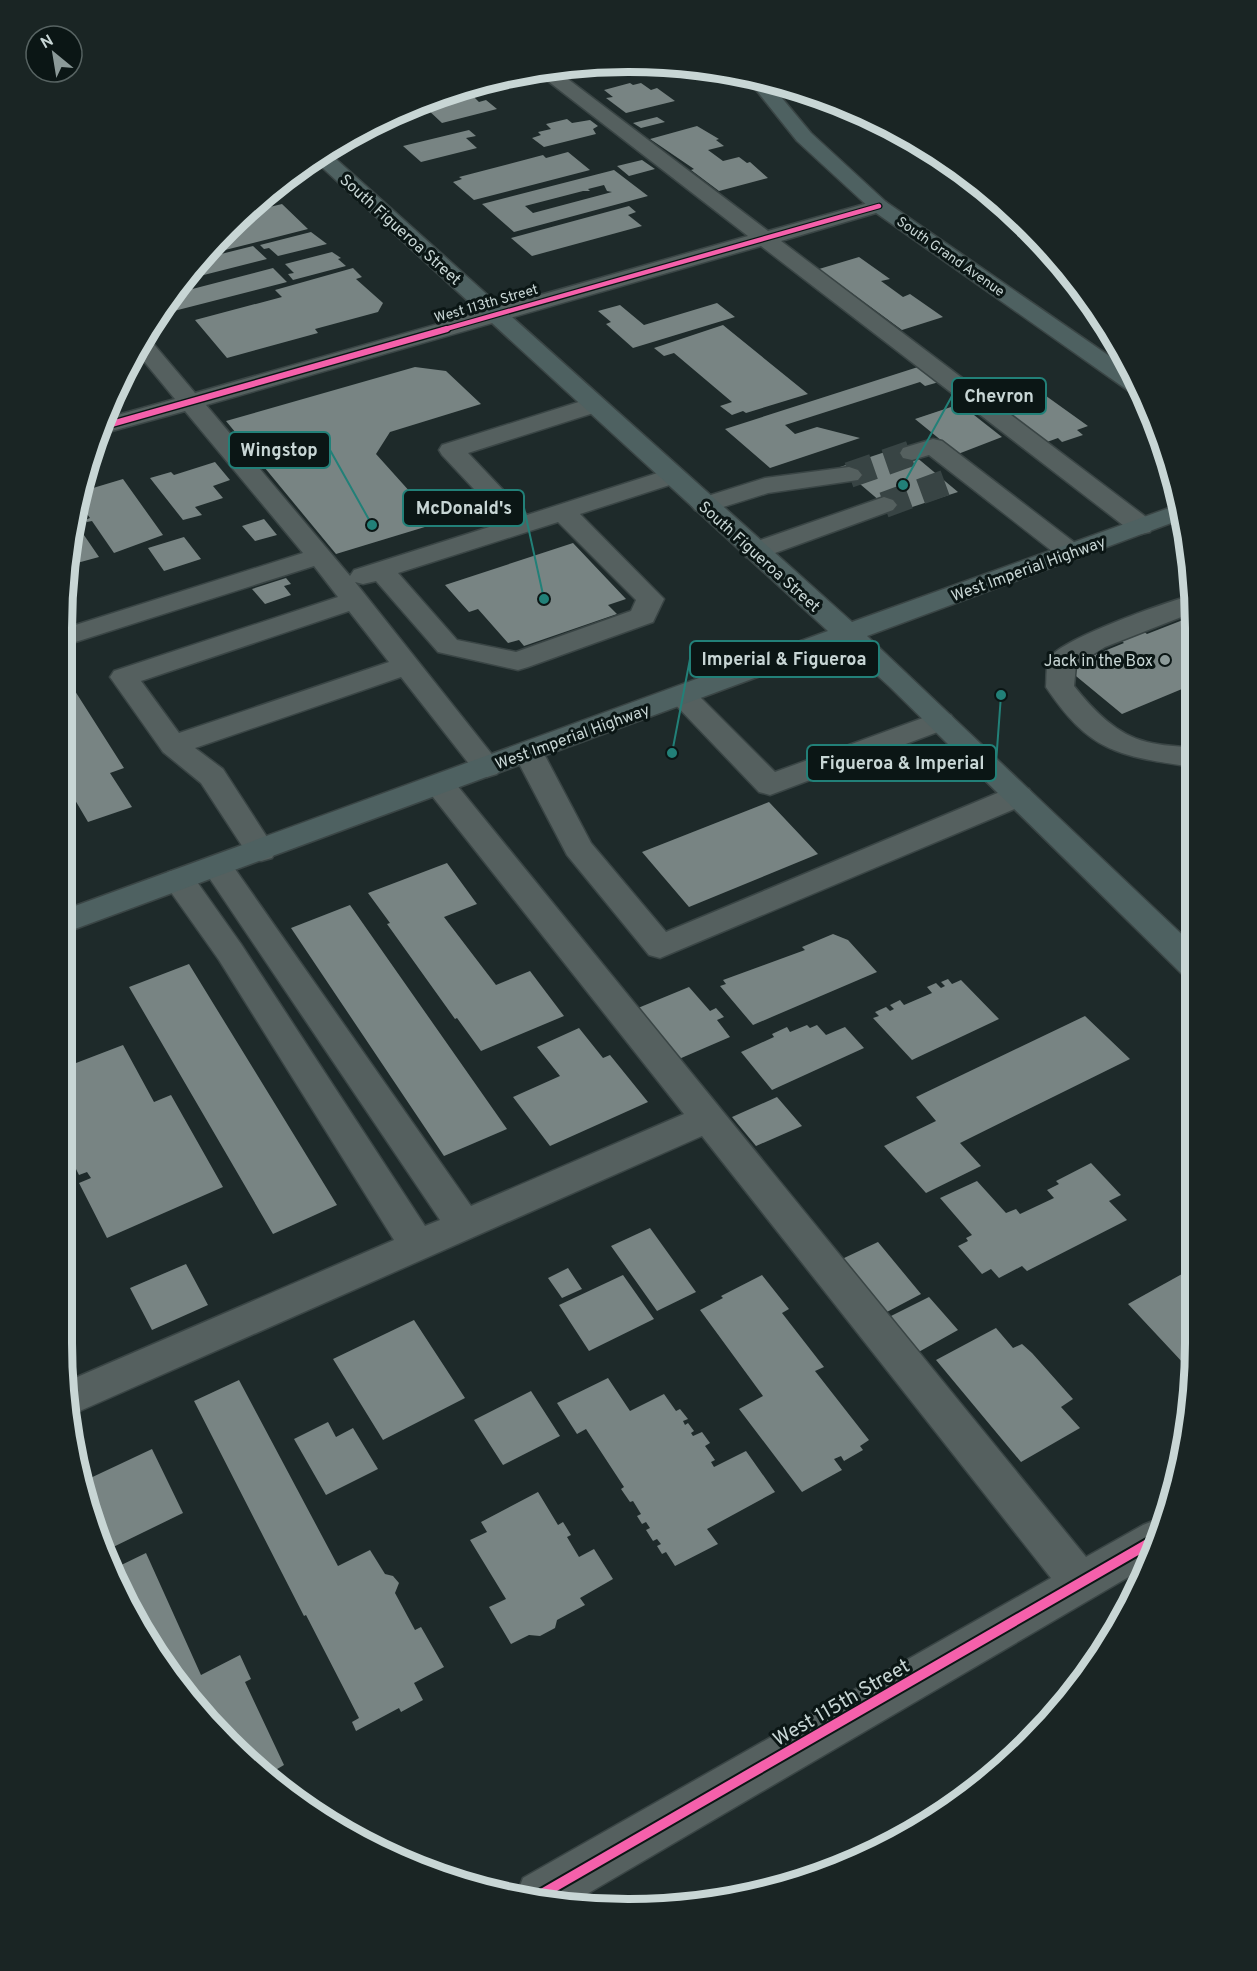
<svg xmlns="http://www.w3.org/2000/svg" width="1257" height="1971" font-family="Overpass,sans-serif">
  <rect width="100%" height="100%" fill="#1e2a2a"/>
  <!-- building -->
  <path fill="#788483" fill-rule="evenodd" d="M666 63 641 70 633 64H638Z
    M607 65 609 66 601 68 607 73 596 75 590 71 571 76 559 66Z
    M630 83 633 85 641 83 651 90 657 88 675 101 626 113 606 98 613 97 604 90Z
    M474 97 479 102 486 100 497 109 442 123 426 108Z
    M657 117 665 122 641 128 633 123Z
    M567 119 572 123 590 120 598 126 593 129 596 134 544 147 532 138 541 135 538 132 551 129 546 124Z
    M697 126 719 139 716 140 724 146 708 150 723 161 739 157 747 163 750 162 768 178 719 191 691 170 694 169 650 139Z
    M469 130 476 136 466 138 477 148 421 162 403 146Z
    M568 152 590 170 474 200 453 182 462 179 459 177 543 155 546 158Z
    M642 160 655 169 629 176 617 166Z
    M614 170 648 196 514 232 482 204ZM604 185 607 191 612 192 533 213 525 206 583 191H590L588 189Z
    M282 204 308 229 205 255 245 213Z
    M629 206 636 212 628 215 642 226 532 256 511 238Z
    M311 232 327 244 278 256 269 248 264 249 260 245Z
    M253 246 267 259 180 281 201 259Z
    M332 252 341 258 338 259 346 266 293 280 288 274 294 273 285 264Z
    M859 257 890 279 881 281 903 297 910 294 943 317 902 330 819 269Z
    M273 268 287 282 170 312 166 308 173 306 169 301 173 294Z
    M353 268 362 277 356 279 383 303 378 312 315 329 318 333 227 358 195 320 282 297 275 290Z
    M717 303 735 317 633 348 606 324 611 322 598 311 620 305 644 325Z
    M723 325 808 394 746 413 743 411 732 415 720 406 732 402 674 353 664 356 654 348Z
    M415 367 446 371 481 404 390 432 376 454 438 523 336 554 226 421Z
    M918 367 939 382 925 386 920 382 785 425 795 434 817 427 860 438 770 468 725 429Z
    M1021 378 1088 426 1077 430 1083 435 1062 442 1058 438 1047 442 980 391Z
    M960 404 1002 437 958 454 915 419Z
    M903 446 958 492 894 513 840 467Z
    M215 462 230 480 213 486 223 498 195 507 202 515 183 520 150 478 171 472 174 475Z
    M123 479 163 535 114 553 92 521 87 522 85 520 90 518 80 504 83 491Z
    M264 519 277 535 255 541 242 526Z
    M75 522 99 557 66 566V555Z
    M184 537 201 559 164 571 148 548Z
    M573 543 626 599 608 605 617 614 524 646 519 640 508 643 478 609 469 612 445 585Z
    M286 578 291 584 284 586 291 595 265 604 252 589Z
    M1194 606V684L1122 714 1065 667 1124 643 1118 637 1140 629 1147 634 1188 618 1179 612Z
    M75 691 124 768 110 773 132 807 88 822 65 783V694Z
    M769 802 818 854 689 907 642 852Z
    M65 811 75 828 65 831Z
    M447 863 477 904 444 917 496 985 530 971 564 1016 481 1051 457 1018 455 1019 387 924 390 923 368 893Z
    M350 905 507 1129 444 1156 291 928Z
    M833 934 848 940 877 972 753 1025 720 986 726 984 723 980 805 950 802 947Z
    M189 964 337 1205 273 1234 129 987Z
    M948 979 952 984 961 980 999 1019 912 1060 873 1018 879 1016 875 1012 886 1007 890 1011 894 1009 890 1005 900 1000 904 1005 932 993 927 987 936 983 941 988 945 986 941 982Z
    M689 987 710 1011 716 1008 724 1017 717 1020 730 1037 679 1059 638 1008Z
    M1085 1016 1130 1059 960 1143 981 1166 926 1193 884 1146 936 1121 916 1097Z
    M807 1025 810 1028 817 1025 826 1035 845 1027 864 1048 772 1090 741 1052 774 1037 772 1034 787 1027 790 1032Z
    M579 1028 603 1058 610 1055 648 1102 550 1146 513 1097 560 1076 537 1047Z
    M123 1045 154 1102 171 1095 223 1187 107 1238 79 1183 91 1178 87 1172 79 1175 76 1169 73 1170 66 1156 72 1153 63 1135V1068Z
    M777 1097 802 1126 756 1146 732 1117Z
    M1091 1163 1121 1195 1109 1201 1127 1220 1027 1271 1022 1266 999 1278 991 1269 982 1274 958 1246 968 1241 966 1238 972 1235 940 1198 977 1181 1006 1213 1016 1209 1020 1214 1054 1198 1047 1190 1059 1184 1056 1181Z
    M650 1228 696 1292 657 1311 611 1246Z
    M878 1242 921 1294 885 1313 842 1259Z
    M186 1264 208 1305 152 1330 130 1288Z
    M568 1268 582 1289 562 1298 548 1278Z
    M1191 1269V1362L1185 1365 1128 1304Z
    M623 1275 654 1319 589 1351 559 1305Z
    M762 1275 789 1309 782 1313 824 1367 815 1371 869 1440 860 1446 863 1450 844 1461 841 1456 834 1459 842 1470 802 1492 739 1409 763 1396 700 1310 723 1298 721 1296Z
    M929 1297 958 1330 915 1354 887 1318Z
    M414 1320 465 1398 383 1440 333 1359Z
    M996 1328 1013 1348 1022 1344 1032 1353 1073 1399 1061 1407 1080 1428 1021 1462 936 1360Z
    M608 1378 630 1411 664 1394 676 1411 680 1409 688 1419 683 1421 685 1425 688 1423 694 1431 691 1433 693 1436 702 1432 710 1443 705 1446 715 1460 711 1462 714 1467 746 1451 775 1492 707 1529 718 1544 675 1566 666 1552 662 1554 657 1546 661 1544 657 1539 653 1541 646 1530 650 1528 646 1522 642 1524 637 1516 641 1514 633 1501 630 1502 621 1489 624 1487 586 1429 577 1434 557 1403Z
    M239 1380 338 1566 370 1550 385 1574 393 1576 399 1583 395 1593 415 1630 421 1627 444 1667 414 1683 423 1700 401 1712 399 1708 356 1731 352 1722 359 1718 306 1615 304 1616 194 1401Z
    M531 1391 560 1436 503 1465 474 1420Z
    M328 1422 336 1437 353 1428 378 1469 326 1495 294 1439Z
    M152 1449 183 1513 105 1551 91 1524 84 1481Z
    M538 1492 558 1525 563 1522 571 1535 567 1537 579 1557 594 1549 613 1579 580 1598 585 1605 557 1620 555 1628 540 1636 529 1635 511 1644 489 1607 506 1599 470 1540 487 1532 481 1522Z
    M146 1553 201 1675 240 1655 251 1679 245 1682 284 1765 267 1775 157 1658 113 1569Z"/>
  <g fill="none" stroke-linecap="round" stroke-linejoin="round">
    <!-- minor-tunnel -->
    <path stroke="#384444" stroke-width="26" stroke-dasharray="26 13" stroke-linecap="butt" d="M849 475 912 453
      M884 505 947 482"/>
    <defs>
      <path id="minor" d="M552 67 768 231 879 200 886 202 890 206 886 210 781 241 1150 520 1154 526 1150 532 1141 534 1132 532 761 246 206 405 350 576 354 570 505 522 442 455 439 450 442 445 585 400 594 398 603 400 606 405 603 410 468 453 527 515 673 468 682 471 686 476 682 481 580 514 664 599 653 622 528 667 518 670 438 652 376 581 363 584 355 582 502 767 497 774 487 777 477 774 401 677 195 748 223 769 276 851 272 858 261 861 250 858 201 783 163 752 110 677 114 671 338 597 314 566 66 645V628L303 553 185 411 101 434H99L103 419 175 399 138 354 146 340 151 341 195 393 748 236 535 71ZM558 522 636 600 631 611 516 652 457 640 398 573ZM349 611 389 662 179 733 141 681Z
        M933 439 942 441 1079 546 1083 552 1079 558 1070 560 1061 558 929 455 912 460 903 458 900 453 903 448Z
        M849 467 858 470 862 475 858 480 768 493 704 513 695 510 691 505 695 500 765 478Z
        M884 497 893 500 897 505 893 510 764 557 755 559 746 557 742 551 746 545Z
        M1194 595V612L1105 647 1076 665 1074 686C1093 710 1117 735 1147 742 1162 746 1178 746 1194 748L1193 767C1120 756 1090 753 1046 687 1047 678 1045 662 1052 655 1071 636 1165 602 1194 595Z
        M682 686 692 689 775 772 931 715 941 712 951 715 955 721 951 727 770 795 759 792 672 701 668 695 672 689Z
        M528 743 538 745 543 752 591 843 666 932 1007 789 1018 786 1029 789 1033 796 1029 803 660 958 649 955 567 855 513 752 518 745Z
        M440 775 451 778 1086 1557 1143 1525 1158 1519 1163 1521 1149 1565 575 1901 518 1891 523 1878 1051 1578 702 1136 73 1414 68 1381 394 1240 219 960 168 888 163 880 168 872 179 869 190 872 241 944 425 1226 440 1220 206 873 201 866 206 859 217 855 228 859 471 1206 684 1114 429 792 425 785 429 778Z"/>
      <path id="major" d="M745 76 766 79 811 133 886 202 1134 373 1144 396 1133 394 872 210 797 141Z
        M327 151 852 622 1180 504 1182 519 867 636 1193 945V977L1181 973 890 687 844 645 64 933V910L828 631 314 160Z"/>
    </defs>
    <!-- minor casing -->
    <use href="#minor" stroke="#3a4545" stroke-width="3"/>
    <!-- major casing -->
    <use href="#major" stroke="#3a4545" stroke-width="3"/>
    <!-- minor -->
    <use href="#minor" fill="#55605f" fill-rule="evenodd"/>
    <!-- major -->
    <use href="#major" fill="#4e6161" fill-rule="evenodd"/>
    <defs>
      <path id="cycleway-far2" d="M442 330 879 206"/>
      <path id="cycleway-far1" d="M101 427 447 329"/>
      <path id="cycleway" d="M540 1895 1158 1538"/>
    </defs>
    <!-- cycleway-far2 casing -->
    <use href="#cycleway-far2" stroke="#0b1615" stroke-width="7"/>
    <!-- cycleway-far1 casing -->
    <use href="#cycleway-far1" stroke="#0b1615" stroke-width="9"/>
    <!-- cycleway casing -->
    <use href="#cycleway" stroke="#0b1615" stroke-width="14"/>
    <!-- cycleway-far2 -->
    <use href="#cycleway-far2" stroke="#f560ab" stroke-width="4.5"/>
    <!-- cycleway-far1 -->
    <use href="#cycleway-far1" stroke="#f560ab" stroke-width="6"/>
    <!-- cycleway -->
    <use href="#cycleway" stroke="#f560ab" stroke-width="10"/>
  </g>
  <!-- markers -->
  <circle fill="#8c9a99" stroke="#0b1615" stroke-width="2" cx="1165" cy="660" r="6"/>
  <g text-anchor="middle" stroke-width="6" stroke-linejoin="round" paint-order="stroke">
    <!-- far-street labels -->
    <g font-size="14" fill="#c8d6d5" stroke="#0b1615">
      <text transform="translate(951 256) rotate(35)" y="5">South Grand Avenue</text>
      <text transform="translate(486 303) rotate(-16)" y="5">West 113th Street</text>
    </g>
    <!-- street labels -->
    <g font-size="16" fill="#c8d6d5" stroke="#0b1615">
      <text transform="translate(401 229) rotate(42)" y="6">South Figueroa Street</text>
      <text transform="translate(760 556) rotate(42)" y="6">South Figueroa Street</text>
      <text transform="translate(1028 568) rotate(-20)" y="6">West Imperial Highway</text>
      <text transform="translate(572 736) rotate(-20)" y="6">West Imperial Highway</text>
    </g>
    <!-- poi labels -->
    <g font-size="16" fill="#c8d6d5" stroke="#0b1615" text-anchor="end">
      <text x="1153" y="666">Jack in the Box</text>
    </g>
    <!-- near-street labels -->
    <g font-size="20" fill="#c8d6d5" stroke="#0b1615">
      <text transform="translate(841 1702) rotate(-30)" y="7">West 115th Street</text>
    </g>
  </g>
  <!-- crop -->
  <path d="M0 0H1257V1971H0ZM628 72H629A556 556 0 0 1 1185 628V1343A556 556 0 0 1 629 1899H628A556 556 0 0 1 72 1343V628A556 556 0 0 1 628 72Z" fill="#1a2524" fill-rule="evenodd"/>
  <path fill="none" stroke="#c8d6d5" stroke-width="8" d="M628 72H629A556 556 0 0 1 1185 628V1343A556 556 0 0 1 629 1899H628A556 556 0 0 1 72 1343V628A556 556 0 0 1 628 72Z"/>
  <!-- callouts -->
  <path fill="none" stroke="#228078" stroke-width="2" d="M903 485L952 396M372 525L330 450M544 599L524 508M672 753L690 659M1001 695L996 763"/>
  <g fill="#228078" stroke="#0b1615" stroke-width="2">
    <circle cx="903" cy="485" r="6"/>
    <circle cx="372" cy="525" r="6"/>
    <circle cx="544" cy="599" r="6"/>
    <circle cx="672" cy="753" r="6"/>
    <circle cx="1001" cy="695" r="6"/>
  </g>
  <g fill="#0b1615" stroke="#228078" stroke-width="2">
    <rect x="952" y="378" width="94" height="36" rx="6"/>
    <rect x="229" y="432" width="101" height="36" rx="6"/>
    <rect x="403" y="490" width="121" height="36" rx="6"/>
    <rect x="690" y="641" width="189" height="36" rx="6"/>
    <rect x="807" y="745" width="189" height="36" rx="6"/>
  </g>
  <g font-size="18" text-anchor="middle" font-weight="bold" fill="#c8d6d5">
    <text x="999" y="402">Chevron</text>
    <text x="279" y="456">Wingstop</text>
    <text x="464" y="514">McDonald's</text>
    <text x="784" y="665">Imperial &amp; Figueroa</text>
    <text x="902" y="769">Figueroa &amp; Imperial</text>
  </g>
  <!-- north arrow -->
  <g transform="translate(54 54) rotate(330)"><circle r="28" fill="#0b1615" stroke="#576362" stroke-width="1.5"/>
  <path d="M0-4.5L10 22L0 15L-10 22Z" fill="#8c9a99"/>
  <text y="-9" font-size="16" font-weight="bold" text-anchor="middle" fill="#c8d6d5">N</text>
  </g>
</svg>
